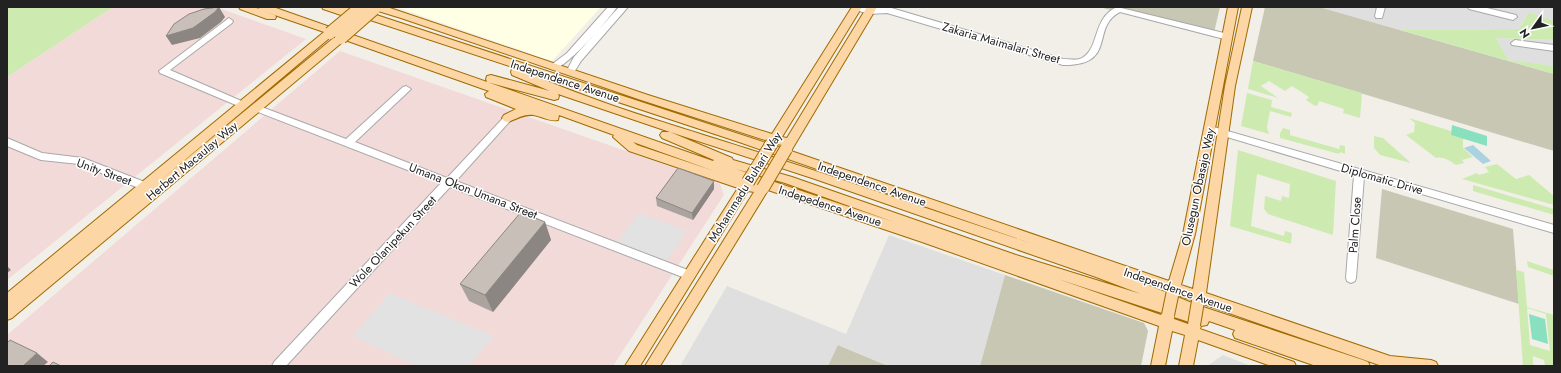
<svg xmlns="http://www.w3.org/2000/svg" width="1561" height="373" font-family="Jost,sans-serif">
  <rect width="100%" height="100%" fill="#f2efe9"/>
  <!-- residential -->
  <path fill="#e0dfdf" d="M1319 7H1554V21L1529 12 1519 29 1400 30Z
    M1496 38 1554 40V66L1507 60Z
    M889 235 1005 275 980 366H888L839 345 828 366H680L727 286 846 334Z
    M1223 355 1251 366H1207Z"/>
  <!-- commercial -->
  <path fill="#f2dad9" d="M113 7H216L306 39 7 280V77Z
    M340 51 720 184 724 195 613 366H7V335Z"/>
  <!-- education -->
  <path fill="#ffffe5" d="M396 7H601L552 61Z"/>
  <!-- construction -->
  <path fill="#c7c7b4" d="M1099 7H1220L1213 37Z
    M1265 7H1319L1554 74V151L1253 61Z
    M1382 189 1513 229 1519 304 1376 258Z
    M1005 275 1144 323 1148 331 1141 366H980Z
    M838 345 888 366H828Z"/>
  <!-- grass -->
  <path fill="#cdebb0" fill-rule="evenodd" d="M7 7H113L7 77Z
    M1529 12 1554 21V40L1496 38 1508 60 1554 66V74L1400 30 1519 29Z
    M1253 61 1362 93 1360 118 1343 113 1344 109 1319 101 1318 105 1315 106 1306 100 1309 97 1292 86 1285 91 1269 81 1261 86 1278 98 1248 89Z
    M1247 93 1272 100 1271 107 1292 113 1291 117 1270 111 1267 127 1269 134 1241 126Z
    M1409 118 1451 131V135L1463 138V148L1473 157 1462 160 1464 163 1456 165C1450 161 1443 156 1436 158L1406 135 1414 132 1415 123Z
    M1283 128 1290 130V135L1339 149 1340 145 1345 146V154L1340 152 1339 154 1280 138V133Z
    M1374 136 1383 138 1411 163 1380 155 1374 148Z
    M1238 150 1336 181 1333 235 1268 214 1264 209 1265 196 1281 201 1282 196 1289 198 1290 184 1257 174 1251 226 1284 236 1285 231 1292 233 1291 244 1230 226Z
    M1497 164 1516 179 1529 175 1554 196V205L1462 179 1477 173 1479 175 1489 172 1485 167Z
    M1473 185 1554 209V215L1473 191Z
    M1527 261 1554 270V276L1528 267Z
    M1516 270 1524 272 1527 307 1554 315V366H1545L1544 360 1533 356V366H1523ZM1527 308 1546 314 1550 351 1530 345Z"/>
  <!-- pitch -->
  <path fill="#88e0be" d="M1452 125 1487 136V146L1451 135Z
    M1529 314 1545 319 1548 344 1532 339Z"/>
  <!-- parking -->
  <path fill="#e2e2e2" d="M639 213 687 231 666 262 617 242Z
    M389 293 493 336H494L469 366H416L353 336Z"/>
  <!-- water -->
  <path fill="#aad3df" d="M1473 145 1491 161 1483 164 1464 148Z"/>
  <g fill="none" stroke-linecap="round" stroke-linejoin="round">
    <defs>
      <path id="minor" d="M608 7H617C609 19 563 73 551 69L550 67 551 65 567 53Z
        M619 7H628L581 61 573 74H567L566 72 574 57Z
        M852 7 869 8 888 7 1063 59C1069 59 1077 61 1082 58 1100 48 1092 18 1117 7L1228 34 1232 37 1228 40 1120 12C1090 27 1118 66 1063 65L887 13 869 14 853 9Z
        M1377 7H1385L1382 18H1376L1375 16Z
        M1468 7H1483L1516 15 1517 17 1513 20 1469 9Z
        M229 18 233 21 232 23 170 70 246 103 248 105 246 107 243 108 160 73 159 71Z
        M1515 40 1554 45V51L1512 45 1511 43Z
        M406 86 411 89 409 91 355 142 447 178 505 116H511L513 118 511 120 456 181 693 272 694 275 693 278 689 280 685 278 450 187 286 366H272L274 362 441 183 253 110 251 108 253 106H259L346 139 403 87Z
        M1210 126 1554 225V233L1364 177 1356 278 1355 281 1351 283 1347 281 1346 278 1354 175 1207 131 1205 129 1207 127Z
        M7 138 42 153 83 158 155 186 156 189 155 192 151 193 79 164 41 160 7 146Z"/>
      <path id="major" d="M239 7H254L259 9 258 7H273L713 161 714 160 662 138 660 135 662 132H670L558 94 559 96 558 99 554 100 487 82 486 79 487 76 491 75 550 91 512 75 511 72 512 69H520C594 103 674 125 751 150 845 180 937 212 1030 243L739 142 355 15 354 17 350 18 323 9 322 7H352L766 143 768 141 641 100 401 18 378 11H370L369 9 370 7H387L648 95 772 134 852 7H862L782 137 787 138 867 7H877L791 151 1169 281 1183 234 1228 7H1238L1195 234 1181 285 1193 289 1225 86 1242 7H1252L1235 86 1206 293 1390 356 1431 360 1436 362 1438 366H1382L1203 304 1200 306 1363 360 1368 362 1370 366H1316L1235 338 1233 334 1235 330 1209 321 1207 325 1201 326 1200 329 1294 362 1296 366H1271L1198 340 1193 366H1179L1185 335 1172 331 1165 366H1151L1159 326 922 242 768 190 660 366H645L754 192 748 191 640 366H625L738 188 629 151 613 137 614 135 559 115 558 120C550 122 541 116 533 115 523 114 517 119 508 122L504 121 502 118 504 115 516 109 486 97 485 94 489 91 345 40 12 318 7 320V293L324 32 263 11 275 15 276 17 275 19H267L240 9ZM333 35 336 36 161 180ZM670 132 815 179 1096 277 1141 294 1016 255 792 177 733 160 732 158ZM633 142 714 171 637 145ZM777 144 782 145 781 148 776 146ZM736 169 785 183 894 222ZM1119 274 1166 291 1168 293ZM1058 279 1162 313 1161 315ZM1178 295 1192 300V303L1175 296ZM1174 317 1189 322 1188 324 1174 319Z"/>
    </defs>
    <!-- minor casing -->
    <use href="#minor" stroke="#a9a9a9" stroke-width="2"/>
    <!-- major casing -->
    <use href="#major" stroke="#a06b00" stroke-width="2"/>
    <!-- minor -->
    <use href="#minor" fill="#fff" fill-rule="evenodd"/>
    <!-- major -->
    <use href="#major" fill="#fcd6a4" fill-rule="evenodd"/>
    <defs>
      <path id="major-bridge" d="M330 33 361 7
        M341 38 374 9
        M748 182 772 143
        M763 188 786 149
        M1168 315 1173 291
        M1194 325 1198 301"/>
    </defs>
    <!-- major-bridge casing -->
    <use href="#major-bridge" stroke="#a06b00" stroke-width="14" stroke-linecap="butt"/>
    <!-- major-bridge -->
    <use href="#major-bridge" stroke="#fcd6a4" stroke-width="12"/>
  </g>
  <!-- wall -->
  <path fill="#aba49e" d="M714 189 693 220 657 206 656 198Z
    M545 222 551 240 493 312 469 301 460 284Z"/>
  <!-- shaded-wall -->
  <path fill="#8b8681" d="M219 7 225 17 221 22 200 38 172 45 166 36Z
    M714 181V189L693 220 692 213Z
    M545 222 551 240 493 312 485 295Z
    M7 266 11 270 7 273Z
    M37 353 48 362 43 366H23Z"/>
  <!-- building -->
  <path fill="#c7bfb8" stroke="#8b8681" d="M219 7 215 12 193 28 166 36 174 24 189 14 204 9Z
    M678 168 714 181 692 213 656 198Z
    M521 212 545 222 485 295 460 284Z
    M10 340 37 353 23 366H7V343Z
    M53 362 61 366H49Z"/>
  <g text-anchor="middle" stroke-width="3" stroke-linejoin="round" paint-order="stroke">
    <!-- street labels -->
    <g font-size="12" fill="#222" stroke="#fff">
      <text transform="translate(1001 43) rotate(16)" y="4">Zakaria Maimalari Street</text>
      <text transform="translate(565 81) rotate(18)" y="4">Independence Avenue</text>
      <text transform="translate(192 161) rotate(-40)" y="4">Herbert Macaulay Way</text>
      <text transform="translate(104 172) rotate(20)" y="4">Unity Street</text>
      <text transform="translate(1382 179) rotate(16)" y="4">Diplomatic Drive</text>
      <text transform="translate(872 184) rotate(19)" y="4">Independence Avenue</text>
      <text transform="translate(745 187) rotate(-58)" y="4">Mohammadu Buhari Way</text>
      <text transform="translate(1198 187) rotate(-78)" y="4">Olusegun Obasajo Way</text>
      <text transform="translate(473 191) rotate(21)" y="4">Umana Okon Umana Street</text>
      <text transform="translate(830 206) rotate(18)" y="4">Indepedence Avenue</text>
      <text transform="translate(1355 225) rotate(-86)" y="4">Palm Close</text>
      <text transform="translate(393 242) rotate(-47)" y="4">Wole Olanipekun Street</text>
      <text transform="translate(1178 290) rotate(19)" y="4">Independence Avenue</text>
    </g>
  </g>
  <!-- border -->
  <rect width="1561" height="373" fill="none" stroke="#222222" stroke-width="16"/>
  <!-- north arrow -->
  <g transform="translate(1533 28) rotate(237)" stroke="#ffffff" stroke-width="3" paint-order="stroke">
  <path d="M0-3L7 15L0 10L-7 15Z" fill="#222222"/>
  <text y="-6" font-size="11" font-weight="bold" text-anchor="middle" fill="#222222">N</text>
  </g>
</svg>
